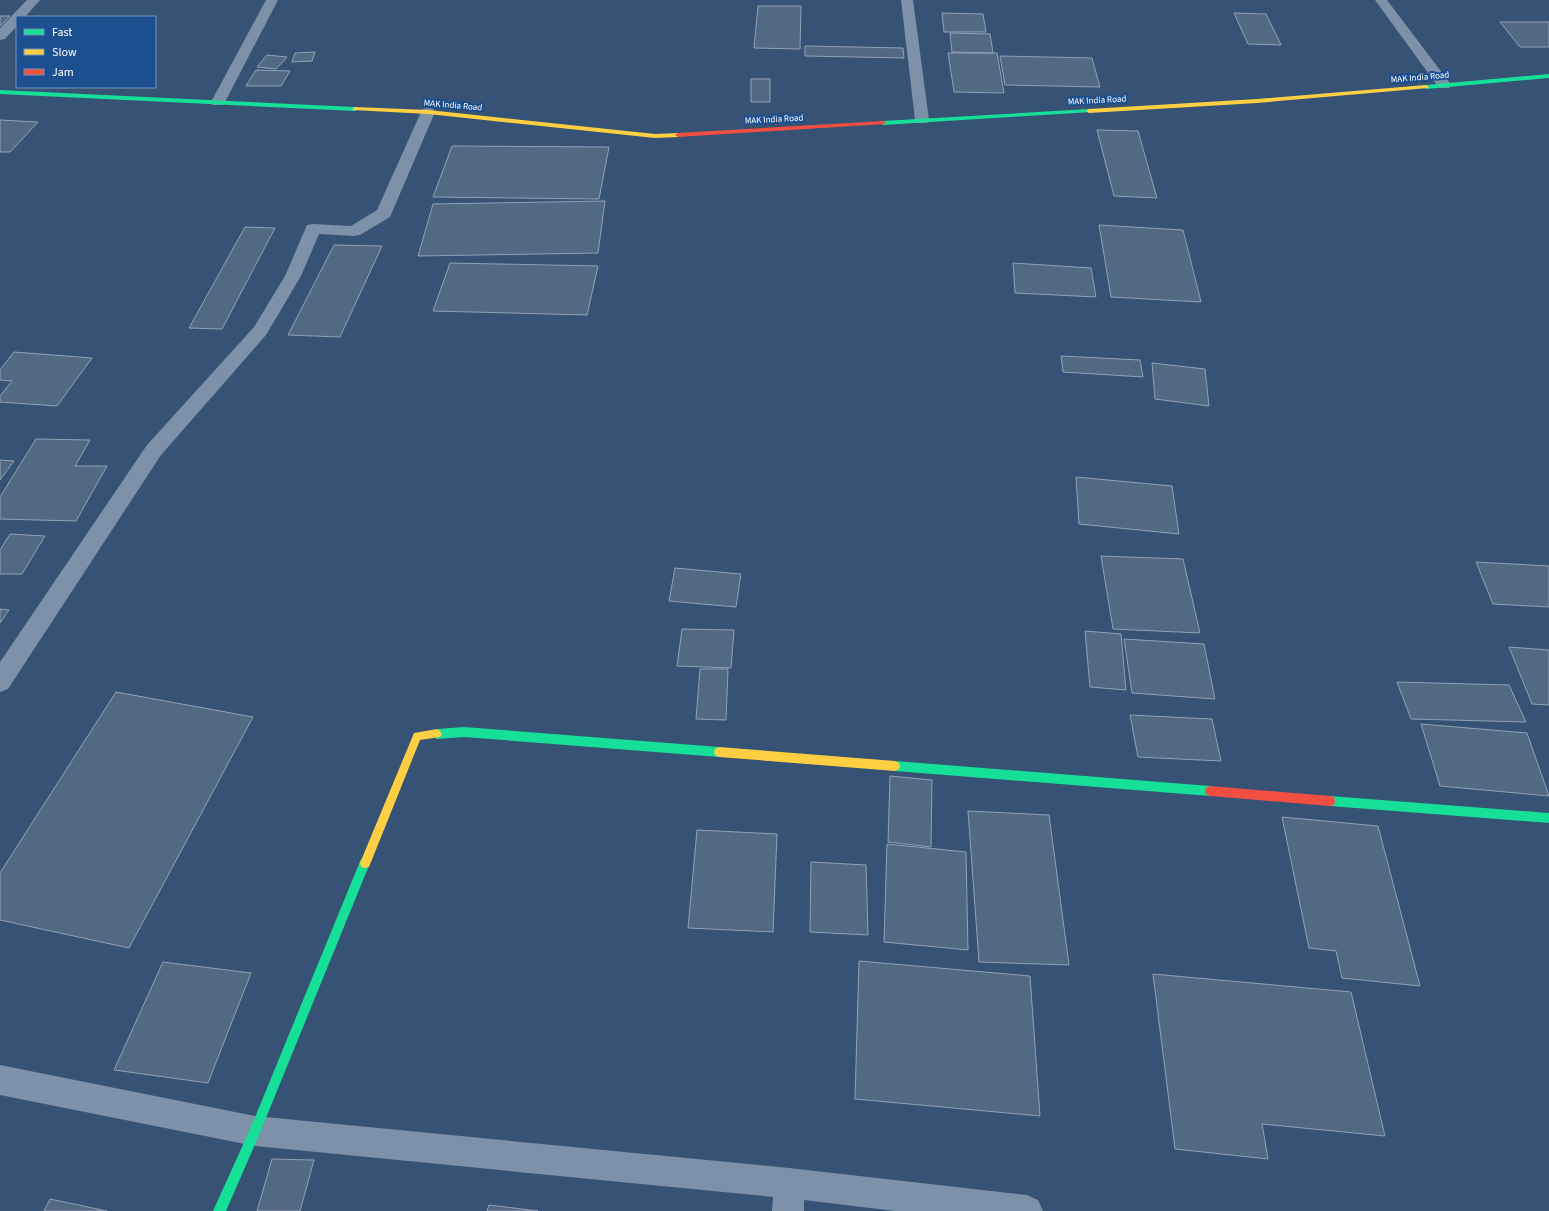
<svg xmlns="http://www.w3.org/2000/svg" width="1549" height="1211" font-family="'Source Sans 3',sans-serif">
  <rect width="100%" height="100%" fill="#365274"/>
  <!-- building -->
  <path fill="#526984" stroke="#92a2b6" d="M758 6H801L800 49 754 48Z
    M942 13 983 14 986 32H944Z
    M1234 13 1266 14 1281 45 1248 44Z
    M0 16H10L0 26Z
    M1500 22H1549V47H1520Z
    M950 33 990 34 993 53 952 52Z
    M805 46 903 48 904 58 805 56Z
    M315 52 312 61 292 62 295 53Z
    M948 53H997L1004 93 954 92Z
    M267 55 287 57 276 69 257 67Z
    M1000 56 1092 58 1100 87 1005 85Z
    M256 70 290 71 281 86H246Z
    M751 79H770V102H751Z
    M0 120 38 122 10 152H0Z
    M1097 130 1138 131 1157 198 1114 196Z
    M452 146 609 147 599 199 433 197Z
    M605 201 598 253 418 256 433 204Z
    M1099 225 1183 230 1201 302 1111 297Z
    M245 227 275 228 222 329 189 328Z
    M334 245 382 246 340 337 288 335Z
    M450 263 598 266 587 315 433 311Z
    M1013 263 1091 268 1096 297 1015 293Z
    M14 352 92 358 57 406 0 402V396L12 381 0 380V370Z
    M1061 356 1140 360 1143 377 1063 372Z
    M1152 363 1205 369 1209 406 1155 399Z
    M36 439 90 440 75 466H107L76 521 0 519V497Z
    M0 460 14 461 0 480Z
    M1076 477 1172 486 1179 534 1079 524Z
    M10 534 45 536 22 574H0V550Z
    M1101 556 1183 559 1200 633 1113 629Z
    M1476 562 1549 566V607L1493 604Z
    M675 568 741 574 736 607 669 601Z
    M0 609 9 610 0 623Z
    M682 629 734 630 731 668 677 666Z
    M1085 631 1121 634 1126 690 1090 687Z
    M1124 639 1204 644 1215 699 1132 693Z
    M1509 647 1549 650V705L1532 704Z
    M700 669H728L726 720 696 719Z
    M1397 682 1509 685 1526 722 1411 719Z
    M116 692 253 717 129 948 0 920V873Z
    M1130 715 1212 719 1221 761 1138 757Z
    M1421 724 1527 733 1549 796 1440 786Z
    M890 776 932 780 931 847 888 842Z
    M968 811 1049 815 1069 965 979 962Z
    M1282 817 1378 826 1420 986 1342 978 1336 951 1309 948Z
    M697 830 777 834 773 932 688 928Z
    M887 844 966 852 968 950 884 942Z
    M811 862 866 865 868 935 810 932Z
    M859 961 1030 976 1040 1116 855 1099Z
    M163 962 251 973 208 1083 114 1070Z
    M1153 974 1351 992 1385 1136 1262 1124 1268 1159 1175 1149Z
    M272 1159 314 1160 300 1211H257Z
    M50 1199 107 1211H44Z
    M489 1205 538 1211H487Z"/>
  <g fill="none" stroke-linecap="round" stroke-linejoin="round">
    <!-- street -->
    <path fill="#7d92a8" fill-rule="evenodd" d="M27 0H40L25 17H17V26L5 39 0 40V28Z
      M266 0H278L225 102 223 105H213L211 102Z
      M901 0H913L929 120 927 123H917L915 120Z
      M1375 0H1387L1449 82 1451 85 1449 88H1439Z
      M428 108 433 109 435 112 390 217 360 235 354 236 319 234 301 276 266 335 161 455 8 689 0 692V662L147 445 254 327 285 276 307 225 313 224 351 226 377 210 421 112 423 109Z
      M0 1065 255 1116 789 1168 1027 1195 1038 1200 1043 1211H895L804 1200V1211H772L773 1197 255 1146 0 1095Z"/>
    <!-- fast -->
    <path fill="#16e098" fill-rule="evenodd" d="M1549 74V78L1426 89 1423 87 1426 85Z
      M0 90 355 107 358 109 355 111 0 94Z
      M1089 109 1092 111 1091 112 883 125 880 123 883 121Z
      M464 727 719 747 723 749 724 752 723 755 719 757 464 737 437 739 434 737 432 734 434 731 437 729Z
      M895 761 1210 786 1214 788 1215 791 1214 794 1210 796 895 771 891 769 890 766 891 763Z
      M1330 796 1549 813V823L1330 806 1326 805 1325 801 1326 797Z
      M365 858 369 859 370 863 259 1135 226 1211H213L251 1127 361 859Z"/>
    <!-- slow -->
    <path fill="#ffcf43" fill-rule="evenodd" d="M1426 85 1429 87 1428 88 1257 103 1089 113 1086 111 1089 109 1257 99Z
      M355 107 428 110 655 134 678 133 681 135 678 137 655 138 428 114 353 110V108Z
      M437 729 440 731 442 734 440 737 420 740 369 867 365 868 361 867 360 863 414 733Z
      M719 747 895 761 899 763 900 766 899 769 895 771 719 757 715 755 714 752 715 749Z"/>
    <!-- jam -->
    <path fill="#f24e42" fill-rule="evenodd" d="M883 121 885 122V124L678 137 675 135 678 133Z
      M1210 786 1330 796 1334 797 1335 801 1334 805 1330 806 1210 796 1206 794 1205 791 1206 788Z"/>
  </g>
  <g text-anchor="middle" stroke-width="4" stroke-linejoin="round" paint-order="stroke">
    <!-- far-street labels -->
    <g font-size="9" fill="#fff" stroke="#1b4f8f">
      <text transform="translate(1420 77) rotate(-5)" y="3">MAK India Road</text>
      <text transform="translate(1097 100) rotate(-3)" y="3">MAK India Road</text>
      <text transform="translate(453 105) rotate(5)" y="3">MAK India Road</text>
      <text transform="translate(774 119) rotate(-3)" y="3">MAK India Road</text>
    </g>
  </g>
  <!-- legend -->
  <rect x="16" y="16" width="140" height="72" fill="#1b4f8f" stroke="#7695bc"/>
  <rect x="24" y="29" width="20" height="6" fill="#16e098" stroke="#7695bc"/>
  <text x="52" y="36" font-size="12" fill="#ffffff">Fast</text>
  <rect x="24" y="49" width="20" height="6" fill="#ffcf43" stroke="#7695bc"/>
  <text x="52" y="56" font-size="12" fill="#ffffff">Slow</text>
  <rect x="24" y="69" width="20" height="6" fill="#f24e42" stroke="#7695bc"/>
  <text x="52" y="76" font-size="12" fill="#ffffff">Jam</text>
</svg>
